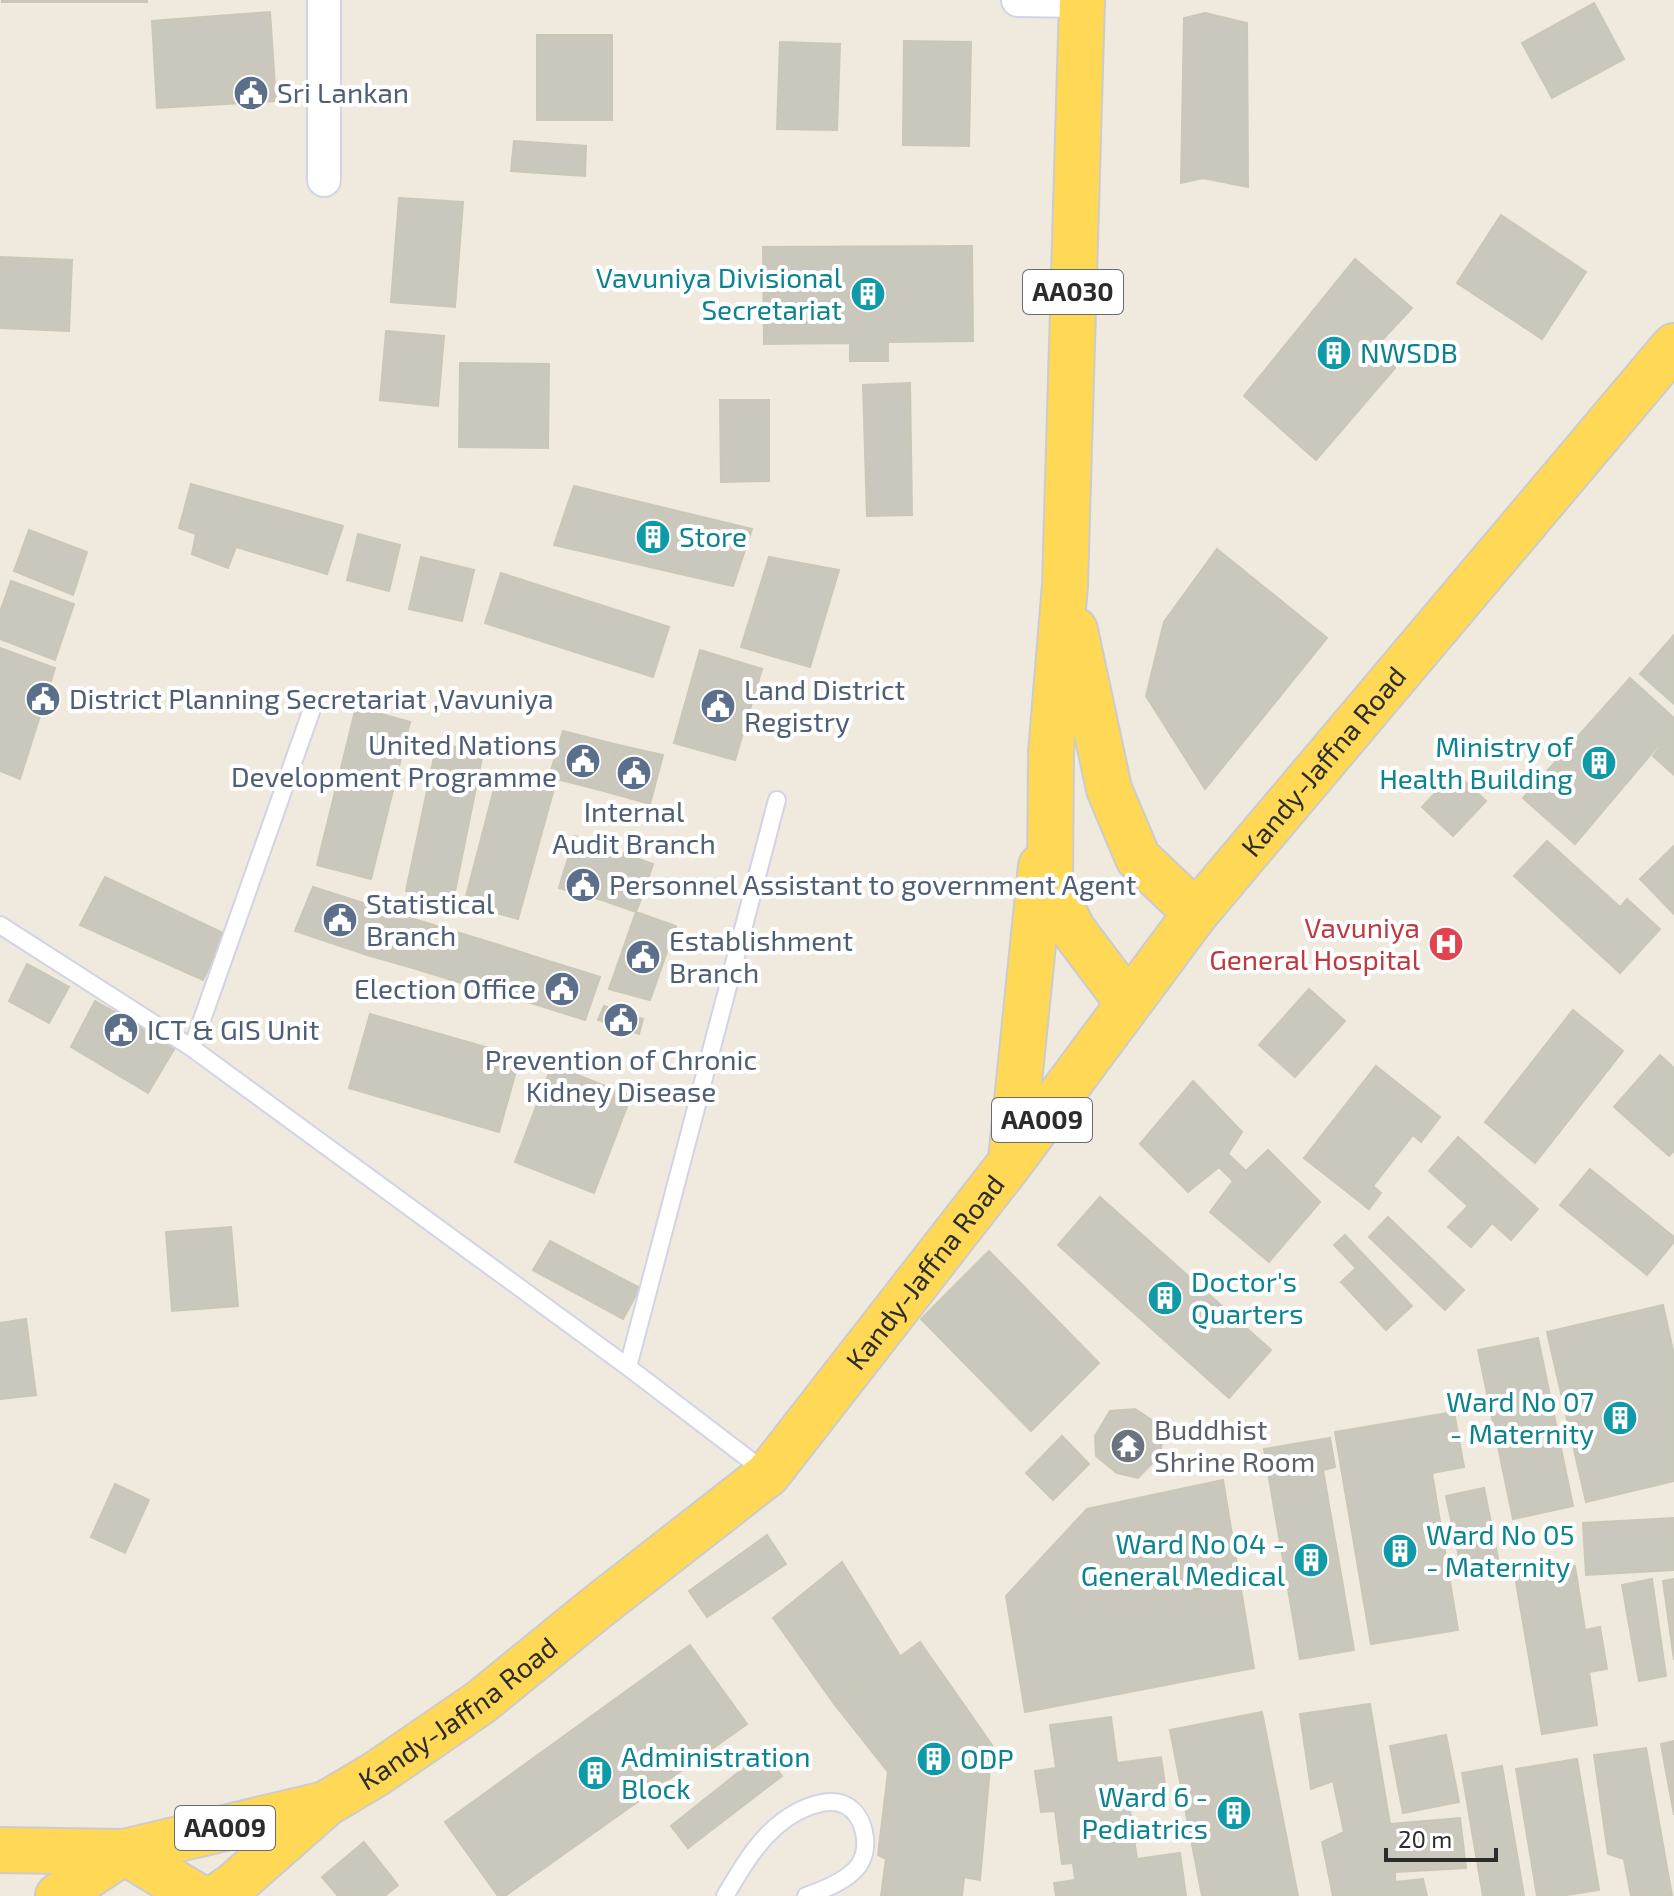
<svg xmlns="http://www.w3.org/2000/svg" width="1674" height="1896" font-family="'Exo 2',sans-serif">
  <rect width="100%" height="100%" fill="#efeadd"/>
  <!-- building -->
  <path fill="#cac8bc" stroke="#cbc7b6" stroke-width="2" d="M2 0H147V2H2Z
    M1594 3 1624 59 1552 98 1522 43Z
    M270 12 276 101 157 108 152 21Z
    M1205 13 1247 23 1248 187 1203 178 1181 183 1184 18Z
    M537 35H612V120H537Z
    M904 41 971 42 969 146 903 145Z
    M780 42 840 44 837 130 777 129Z
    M514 141 586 146 585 176 511 171Z
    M399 198 463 202 455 307 391 302Z
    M1501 215 1586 272 1542 339 1457 283Z
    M972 246 973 341 888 342V361H850V343L764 344 763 247Z
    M0 257 72 260 69 331 0 328Z
    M1355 259 1412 308 1383 339 1395 368 1316 460 1244 396Z
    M386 331 444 336 438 406 380 400Z
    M460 363 549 364 548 448 459 447Z
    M910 383 912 515 867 516 863 385Z
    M720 400H769V481L721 482Z
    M191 484 343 526 327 574 236 547 228 568 192 554 196 534 179 528Z
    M574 486 752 529 733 586 554 545Z
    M29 530 87 552 73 595 14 571Z
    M358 534 400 545 389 591 347 580Z
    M1217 549 1327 638 1205 789 1146 696 1164 622Z
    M421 557 474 570 462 621 409 609Z
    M769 557 839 570 810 667 741 647Z
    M501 573 669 627 653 677 485 623Z
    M11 581 74 604 55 660 0 639V612Z
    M1674 635V704L1640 674Z
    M0 648 55 668 20 779 0 771Z
    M700 650 762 669 735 760 674 743Z
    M1630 678 1674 718V727L1575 844 1523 798Z
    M356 707 410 722 371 879 317 865Z
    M1674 728V775L1653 756Z
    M563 731 618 745 604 791 549 777Z
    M437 743 483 753 453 901 406 891Z
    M618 745 663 755 650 804 604 791Z
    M499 770 555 785 518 919 464 904Z
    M1455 772 1486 801 1453 836 1422 807Z
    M575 836 619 852 608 883 564 871Z
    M1547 841 1620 907 1627 899 1660 929 1620 973 1514 876Z
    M1674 846V914L1640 879Z
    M619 852 653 864 643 894 608 883Z
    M564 871 608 883 602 900 559 888Z
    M105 877 225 934 203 980 80 925Z
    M608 883 620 887 613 904 602 900Z
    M313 887 385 910 367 955 295 931Z
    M620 887 643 894 636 912 613 904Z
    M385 910 430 924 413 968 367 955Z
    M636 912 676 926 650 1000 609 989Z
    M430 924 499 945 484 990 413 968Z
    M499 945 539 958 525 1001 484 990Z
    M539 958 600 977 585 1020 525 1001Z
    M27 964 69 987 49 1023 9 1001Z
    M1309 989 1345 1021 1295 1077 1259 1045Z
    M95 1001 176 1046 148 1093 71 1047Z
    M604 1006 643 1019 639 1034 598 1020Z
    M1573 1010 1623 1051 1535 1163 1485 1122Z
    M370 1014 520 1057 499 1132 349 1088Z
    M1660 1055 1674 1068V1151L1669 1156 1614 1107Z
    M552 1065 631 1096 594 1193 515 1162Z
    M1376 1066 1440 1117 1421 1142 1413 1135 1373 1186 1381 1193 1369 1209 1304 1158Z
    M1193 1081 1242 1132 1228 1154 1246 1171 1268 1150 1320 1202 1269 1262 1210 1212 1233 1181 1219 1167 1188 1192 1140 1144Z
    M1458 1137 1538 1209 1511 1240 1492 1223 1471 1247 1448 1227 1468 1206 1429 1171Z
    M1590 1169 1674 1237V1242L1647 1275 1560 1205Z
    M1100 1197 1271 1350 1229 1398 1058 1245Z
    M1388 1217 1464 1290 1445 1310 1369 1237Z
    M231 1227 238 1306 172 1311 166 1232Z
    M1345 1235 1412 1306 1386 1330 1341 1282 1356 1268 1334 1245Z
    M550 1241 640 1288 623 1319 533 1270Z
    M989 1251 1099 1363 1031 1431 921 1319Z
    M1663 1305 1674 1355V1481L1586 1502 1547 1332Z
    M26 1319 36 1395 0 1399V1323Z
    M1538 1338 1573 1506 1513 1519 1478 1350Z
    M1135 1409 1164 1428 1160 1455 1138 1478 1117 1473 1096 1456 1095 1436 1110 1411Z
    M1454 1412 1464 1467 1432 1473 1458 1630 1371 1644 1335 1432Z
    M1062 1436 1089 1464 1053 1500 1026 1473Z
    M1330 1438 1335 1467 1323 1470 1354 1650 1300 1659 1264 1449Z
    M1223 1480 1254 1668 1025 1712 1006 1596 1087 1509Z
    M115 1484 149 1500 125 1553 91 1537Z
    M1484 1488 1500 1568 1463 1576 1446 1496Z
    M1674 1518V1570L1586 1575 1583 1523Z
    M767 1535 786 1564 707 1617 689 1591Z
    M842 1562 900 1656 835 1705 773 1618Z
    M1575 1566 1585 1630 1600 1627 1607 1669 1589 1672 1597 1725 1542 1734 1515 1576Z
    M1652 1579 1666 1676 1639 1681 1622 1585Z
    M1674 1579V1660L1663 1581Z
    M920 1642 992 1745 980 1880 964 1877 962 1896H881L886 1859 878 1855 888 1772 835 1705Z
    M690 1645 747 1724 505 1896H498L445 1822Z
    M1370 1704 1390 1824 1460 1818 1466 1868 1395 1872V1882L1423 1879 1427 1896H1333L1322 1842 1344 1832 1333 1781 1311 1789 1300 1714Z
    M1262 1712 1298 1896H1202L1170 1730Z
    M1111 1717 1117 1763 1161 1757 1167 1798 1129 1803 1137 1859 1180 1853 1186 1896H1056L1054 1883 1075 1880 1073 1863 1062 1864 1055 1811 1041 1812 1035 1771 1056 1768 1050 1725Z
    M1446 1735 1459 1802 1403 1813 1390 1746Z
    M1674 1741V1815L1661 1744Z
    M1646 1748 1672 1896H1631L1624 1859 1608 1854 1594 1755Z
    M764 1752 782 1776 688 1848 671 1826Z
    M1577 1759 1599 1890 1560 1896H1537L1516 1769Z
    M1502 1766 1524 1896H1483L1462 1773Z
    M364 1842 398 1885 385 1896H338L322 1877Z"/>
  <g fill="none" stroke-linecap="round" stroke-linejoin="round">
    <defs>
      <path id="service" d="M312 709 192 1048 628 1367 767 1473
        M0 925 192 1048
        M628 1367 777 800
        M725 1896C744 1864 763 1830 797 1812 810 1805 831 1798 845 1805 865 1815 871 1847 859 1865 849 1880 823 1890 806 1896"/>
      <path id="minor" d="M324 0V180
        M1018 0 1082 1"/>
      <g id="trunk">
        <path d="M1082 0 1065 585 1051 753 1050 885 1073 930 1128 1003"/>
        <path d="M1075 630 1109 789 1138 858 1196 913"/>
        <path d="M1011 1160 1041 866"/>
        <path d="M0 1850 124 1852 321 1805"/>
        <path d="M124 1852 197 1896"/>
        <path d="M58 1896 124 1852"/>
        <path id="s1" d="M218 1896 234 1885 327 1803 376 1774 481 1702 595 1609 768 1474 1011 1162 1196 913 1674 346"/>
      </g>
    </defs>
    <!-- service casing -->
    <use href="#service" stroke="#d2d3e6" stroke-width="20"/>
    <!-- minor casing -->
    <use href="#minor" stroke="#d2d3e6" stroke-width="36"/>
    <!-- trunk casing -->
    <use href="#trunk" stroke="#ccc" stroke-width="48"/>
    <!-- service -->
    <use href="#service" stroke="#fff" stroke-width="16"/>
    <!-- minor -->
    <use href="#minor" stroke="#fff" stroke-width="32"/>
    <!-- trunk -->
    <use href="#trunk" stroke="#ffd856" stroke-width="44"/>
  </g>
  <!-- icons -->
  <defs>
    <symbol id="civic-disc" viewBox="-11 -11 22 22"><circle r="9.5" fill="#5c6f8a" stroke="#fff"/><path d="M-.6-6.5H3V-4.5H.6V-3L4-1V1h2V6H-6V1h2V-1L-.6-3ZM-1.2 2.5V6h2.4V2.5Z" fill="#fff"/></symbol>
    <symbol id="building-disc" viewBox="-11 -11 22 22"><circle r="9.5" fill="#0f9aa8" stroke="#fff"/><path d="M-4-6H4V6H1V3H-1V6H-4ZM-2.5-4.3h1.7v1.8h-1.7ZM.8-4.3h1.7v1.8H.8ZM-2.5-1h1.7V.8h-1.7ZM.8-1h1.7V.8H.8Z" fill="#fff"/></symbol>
    <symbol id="hospital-disc" viewBox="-11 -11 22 22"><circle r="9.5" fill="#e0444e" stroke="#fff"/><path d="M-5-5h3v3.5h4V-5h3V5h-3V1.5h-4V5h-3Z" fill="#fff"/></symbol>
    <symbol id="temple-disc" viewBox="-11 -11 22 22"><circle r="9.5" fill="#6b7280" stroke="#fff"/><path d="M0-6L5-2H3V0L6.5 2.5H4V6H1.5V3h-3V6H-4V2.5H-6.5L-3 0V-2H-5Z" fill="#fff"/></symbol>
  </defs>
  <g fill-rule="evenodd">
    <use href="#civic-disc" x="231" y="73" width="40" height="40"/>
    <use href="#building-disc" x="848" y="274" width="40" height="40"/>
    <use href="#building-disc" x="1314" y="333" width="40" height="40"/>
    <use href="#building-disc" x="633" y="517" width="40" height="40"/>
    <use href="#civic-disc" x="23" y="679" width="40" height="40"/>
    <use href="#civic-disc" x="698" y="686" width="40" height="40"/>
    <use href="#civic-disc" x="563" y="741" width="40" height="40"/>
    <use href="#building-disc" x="1579" y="743" width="40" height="40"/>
    <use href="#civic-disc" x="614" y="753" width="40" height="40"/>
    <use href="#civic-disc" x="563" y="865" width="40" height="40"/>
    <use href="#civic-disc" x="320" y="900" width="40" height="40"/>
    <use href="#hospital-disc" x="1426" y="924" width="40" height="40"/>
    <use href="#civic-disc" x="623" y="937" width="40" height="40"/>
    <use href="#civic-disc" x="542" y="969" width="40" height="40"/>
    <use href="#civic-disc" x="601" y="1000" width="40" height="40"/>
    <use href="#civic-disc" x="101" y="1010" width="40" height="40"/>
    <use href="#building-disc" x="1145" y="1278" width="40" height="40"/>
    <use href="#building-disc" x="1600" y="1398" width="40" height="40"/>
    <use href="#temple-disc" x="1108" y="1426" width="40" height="40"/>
    <use href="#building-disc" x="1380" y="1531" width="40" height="40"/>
    <use href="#building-disc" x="1291" y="1540" width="40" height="40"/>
    <use href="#building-disc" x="914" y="1739" width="40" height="40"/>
    <use href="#building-disc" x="575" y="1753" width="40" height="40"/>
    <use href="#building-disc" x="1214" y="1793" width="40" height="40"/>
  </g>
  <g text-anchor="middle" stroke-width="8" stroke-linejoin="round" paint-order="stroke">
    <!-- shield labels -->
    <g fill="#fff" stroke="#6b6b6b" stroke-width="2">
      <rect x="1023" y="270" width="100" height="44" rx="6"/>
      <rect x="992" y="1098" width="100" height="44" rx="6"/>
      <rect x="175" y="1806" width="100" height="44" rx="6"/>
    </g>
    <g font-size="26" font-weight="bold" fill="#2c2c2c">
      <text x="1073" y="301">AA030</text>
      <text x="1042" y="1129">AA009</text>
      <text x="225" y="1837">AA009</text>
    </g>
    <!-- service labels -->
    <g font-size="28" fill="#4e5e75" stroke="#fff" text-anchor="start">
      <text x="277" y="103">Sri Lankan</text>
      <text x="744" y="700">Land District<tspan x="744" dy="32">Registry</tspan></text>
      <text x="69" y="709">District Planning Secretariat ,Vavuniya</text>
      <text x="557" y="755" text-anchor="end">United Nations<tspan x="557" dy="32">Development Programme</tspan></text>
      <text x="634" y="822" text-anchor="middle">Internal<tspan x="634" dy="32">Audit Branch</tspan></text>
      <text x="609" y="895">Personnel Assistant to government Agent</text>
      <text x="366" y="914">Statistical<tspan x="366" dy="32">Branch</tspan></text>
      <text x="669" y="951">Establishment<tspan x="669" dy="32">Branch</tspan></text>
      <text x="536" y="999" text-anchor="end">Election Office</text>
      <text x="147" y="1040">ICT &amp; GIS Unit</text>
      <text x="621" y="1070" text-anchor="middle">Prevention of Chronic<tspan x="621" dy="32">Kidney Disease</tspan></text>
    </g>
    <!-- culture labels -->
    <g font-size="28" fill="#0d838f" stroke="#fff" text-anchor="start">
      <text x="842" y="288" text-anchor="end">Vavuniya Divisional<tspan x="842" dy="32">Secretariat</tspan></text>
      <text x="1360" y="363">NWSDB</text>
      <text x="679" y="547">Store</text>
      <text x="1573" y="757" text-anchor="end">Ministry of<tspan x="1573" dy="32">Health Building</tspan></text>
      <text x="1191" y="1292">Doctor's<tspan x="1191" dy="32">Quarters</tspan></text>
      <text x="1594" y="1412" text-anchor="end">Ward No 07<tspan x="1594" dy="32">- Maternity</tspan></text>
      <text x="1426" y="1545">Ward No 05<tspan x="1426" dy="32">- Maternity</tspan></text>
      <text x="1285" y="1554" text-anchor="end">Ward No 04 -<tspan x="1285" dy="32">General Medical</tspan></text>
      <text x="621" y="1767">Administration<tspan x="621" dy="32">Block</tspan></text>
      <text x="960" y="1769">ODP</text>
      <text x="1208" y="1807" text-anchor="end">Ward 6 -<tspan x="1208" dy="32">Pediatrics</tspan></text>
    </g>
    <!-- street labels -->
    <g font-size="28" fill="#2c2c2c" stroke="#fff">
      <text dy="10" stroke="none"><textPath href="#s1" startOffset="1598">Kandy-Jaffna Road</textPath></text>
      <text dy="10" stroke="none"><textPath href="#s1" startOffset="950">Kandy-Jaffna Road</textPath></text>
      <text dy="10" stroke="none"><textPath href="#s1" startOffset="302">Kandy-Jaffna Road</textPath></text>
    </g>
    <!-- health labels -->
    <g font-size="28" fill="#be3a42" stroke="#fff" text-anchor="end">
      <text x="1420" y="938">Vavuniya<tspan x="1420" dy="32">General Hospital</tspan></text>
    </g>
    <!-- worship labels -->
    <g font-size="28" fill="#5b616d" stroke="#fff" text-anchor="start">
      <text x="1154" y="1440">Buddhist<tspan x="1154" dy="32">Shrine Room</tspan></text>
    </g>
  </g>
  <!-- scale -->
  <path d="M1386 1848v12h110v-12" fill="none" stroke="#2c2c2c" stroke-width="4"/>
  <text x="1398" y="1848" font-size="24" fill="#2c2c2c" stroke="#ffffff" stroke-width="6" paint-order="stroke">20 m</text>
</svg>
